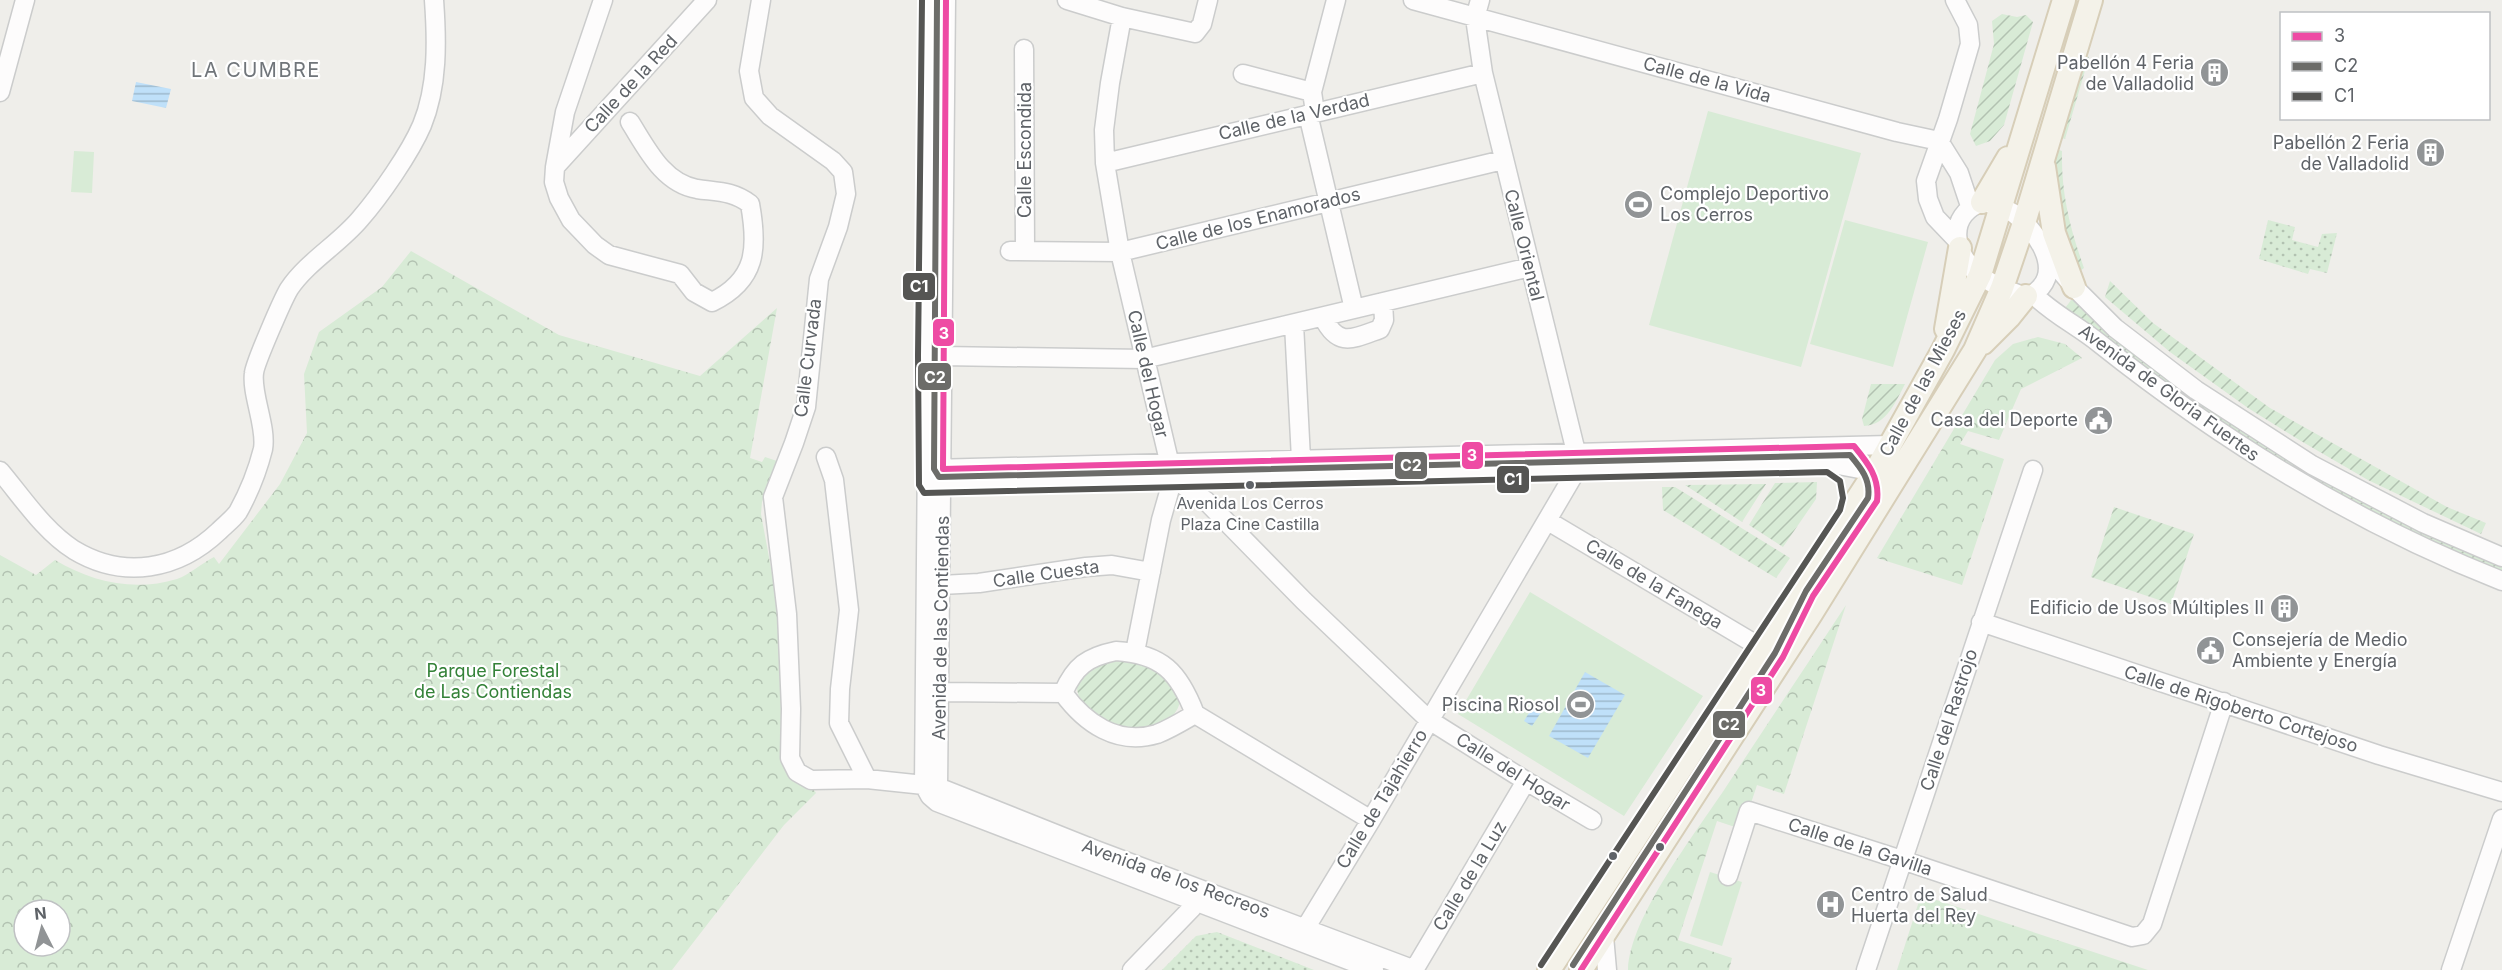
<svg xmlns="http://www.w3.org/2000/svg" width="2502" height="970" font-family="Inter,sans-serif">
  <defs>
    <pattern id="grass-dots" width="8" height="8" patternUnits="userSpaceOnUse" patternTransform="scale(1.5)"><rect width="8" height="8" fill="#d8ebd6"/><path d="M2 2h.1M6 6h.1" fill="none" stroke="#b2c2b1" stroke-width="1.8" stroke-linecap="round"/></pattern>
    <pattern id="park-crowns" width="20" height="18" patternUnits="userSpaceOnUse" patternTransform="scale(1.5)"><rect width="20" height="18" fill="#d8ebd6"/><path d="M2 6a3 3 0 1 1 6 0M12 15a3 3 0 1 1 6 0" fill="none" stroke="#b2c2b1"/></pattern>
    <pattern id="garden-furrows" width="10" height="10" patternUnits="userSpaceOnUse" patternTransform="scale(1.5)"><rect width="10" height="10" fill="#d8ebd6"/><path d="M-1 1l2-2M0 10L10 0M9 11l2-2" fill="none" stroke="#b2c2b1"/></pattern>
    <pattern id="water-rules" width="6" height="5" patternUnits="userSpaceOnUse" patternTransform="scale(1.5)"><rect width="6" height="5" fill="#bfe0f9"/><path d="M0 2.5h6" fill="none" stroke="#9eb9cd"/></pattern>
  </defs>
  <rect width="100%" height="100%" fill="#efeeea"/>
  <!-- grass -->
  <path fill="url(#grass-dots)" d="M2268 220 2295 227 2292 240 2318 247 2322 234 2337 233 2327 273 2310 269 2308 274 2259 259Z
    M1217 932 1314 970H1162L1196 936Z"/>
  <!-- park -->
  <path fill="url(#park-crowns)" fill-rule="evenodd" d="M411 251 559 335 700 376 777 308 750 458 762 462 765 457 777 461 762 502 761 514 776 595 786 770C792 782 799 786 812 787L816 793 784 825 672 970H0V555L36 575 55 560C92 582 134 592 177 579 189 575 202 563 214 557L219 564 280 484 307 433 304 374 319 332 382 287ZM24 910H60V946H24Z
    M2038 337 2065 344 2082 358 2021 389 1999 440 1968 431 1960 444 2004 459 1962 585 1877 558 1995 360 2013 344Z
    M1846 605 1784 794 1757 785 1751 803 1735 827 1717 821 1678 940 1732 958 1729 970H1628C1630 916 1696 833 1726 787 1766 726 1806 666 1846 605Z
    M1921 895 2148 970H1897Z"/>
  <!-- garden -->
  <path fill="url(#garden-furrows)" d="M2002 14 2017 17 2026 15 2033 22 2004 125 1990 141 1976 146 1970 134 1994 44 1992 21Z
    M2081 55 2089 57 2065 139 2058 137Z
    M2056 149 2062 151C2061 194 2070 228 2084 268L2077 273 2069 257 2053 162Z
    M2110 281 2153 323 2270 408 2447 507 2486 523 2481 534 2368 480 2301 441 2248 408 2170 352 2105 297Z
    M2072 299 2097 323 2158 371 2502 565V573L2411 534 2313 482 2164 384 2065 308Z
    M1871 384H1905C1896 401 1887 425 1864 426L1862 419Z
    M1817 482 1816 499 1783 547 1749 525 1775 483Z
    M1766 484 1742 522 1685 485Z
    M1662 487H1675L1790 558 1776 578 1663 510Z
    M2114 507 2194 534 2171 604 2091 577Z
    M1109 659H1133L1171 678 1180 702C1168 750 1065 727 1078 677Z"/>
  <!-- pitch -->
  <path fill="#d8ebd6" d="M1708 111 1861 153 1801 367 1649 325Z
    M74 151 94 152 92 193 71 192Z
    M1845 220 1928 242 1893 367 1810 344Z
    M1530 592 1703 696 1624 816 1458 714Z
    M1710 872 1742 882 1722 946 1690 936Z"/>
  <!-- water -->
  <path fill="url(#water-rules)" d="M136 82 171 89 166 108 132 101Z
    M1585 672 1625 695 1588 758 1549 736Z
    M1535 703 1544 708 1532 726 1524 721Z"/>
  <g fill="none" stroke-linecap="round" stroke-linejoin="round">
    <defs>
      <path id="minor" d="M603 0 565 112 555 167 554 182 559 198 571 220 595 245 609 255 680 274 694 292 712 302C757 280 758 248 750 204 733 191 718 192 697 189 663 183 647 149 630 122
        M761 0 749 71 754 98 770 116 833 161 843 172 846 194 838 227 819 279 806 407 794 443 773 497 787 614 791 709 790 758 797 772 811 780 867 779 924 785
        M931 0 924 785 930 796 937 802 1374 970
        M946 0 938 787 1096 850 1415 970
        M1067 0 1122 17 1195 33 1202 24 1208 0
        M1413 0 1897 132 1939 141 1959 173 1970 206
        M1955 0 1968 25 1970 44 1948 119 1926 181 1928 199 1935 217 1956 239
        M1122 17 1110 83 1104 130 1105 163 1120 252 1173 478 1206 501 1304 601 1429 720 1526 781 1592 820
        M1024 49 1025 251
        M1243 74 1312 92
        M0 92 25 0
        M1315 112 1312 92 1336 0
        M1308 114 1354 309
        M1105 163 1483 73
        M556 166 707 0
        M1982 202C1993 204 2003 207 2013 213 2033 227 2061 264 2041 287 2037 291 2032 297 2025 296 2022 296 2016 293 2012 292 2001 288 1989 282 1979 275 1953 253 1946 216 1982 202Z
        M1010 251 1120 252 1503 160
        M2047 255 2074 287 2115 328 2196 390 2312 465 2423 523 2502 557
        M2033 294C2053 314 2078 326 2099 343 2222 441 2355 523 2502 581
        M1323 317C1338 348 1352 339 1380 329L1384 320 1383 302
        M1294 324 1301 459
        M942 356 1144 359 1530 267
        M826 457 834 480 849 610 840 689 839 723 867 779
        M932 469 1890 445
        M0 471C22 497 44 531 74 550 124 580 178 570 219 531 225 525 233 519 238 512 248 494 258 469 263 449 267 427 251 394 254 373 255 363 283 299 289 289 307 262 339 244 360 219 380 196 410 153 422 125 438 86 437 41 434 0
        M933 485 1828 463 1875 472
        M1548 521 1760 647
        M941 585 979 583 1086 567 1112 565 1151 572
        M1981 622 2379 755 2502 792
        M1116 651C1162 654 1179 672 1195 714 1183 721 1170 729 1157 734 1117 746 1085 723 1063 693 1075 666 1087 657 1116 651Z
        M1135 652 1161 520 1173 478
        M940 692 1063 693
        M1195 714 1371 820
        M1728 876 1749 811 1902 860 2132 937 2143 935 2152 924 2224 702
        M1604 936 1607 970
        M1300 937 1371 820 1576 471V452L1483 73 1475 18 1480 0
        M1132 970 1192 908 1201 894
        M1414 970 1526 781
        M1866 970 2033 470
        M2451 970 2502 819"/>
      <path id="major" d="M2044 167 2054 233 2074 287
        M1982 202 2008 158
        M1946 329 1960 248
        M1983 343 2009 317 2026 296
        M1549 970 1875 472 1943 350 1980 275 2064 0
        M1581 970 1811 614 1975 350 2002 288 2024 223 2091 0"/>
    </defs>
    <!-- minor casing -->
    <use href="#minor" stroke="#cbcccc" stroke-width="21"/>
    <!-- major casing -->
    <use href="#major" stroke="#d7ceb8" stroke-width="26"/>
    <!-- minor -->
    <use href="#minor" stroke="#fdfcfc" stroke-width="18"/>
    <!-- major -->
    <use href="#major" stroke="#f4f2e9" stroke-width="22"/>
    <defs>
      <path id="bus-1" d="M946 0 943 469 1854 446C1868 463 1880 478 1877 501L1813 596 1783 657 1581 970"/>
      <path id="bus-2" d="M937 0 934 469 939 477 1850 455C1861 468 1871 480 1868 498L1806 591 1775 653 1573 965"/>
      <path id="bus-3" d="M922 0 918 356 919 485 924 493 1827 472 1840 481 1843 498 1840 510 1541 965"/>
    </defs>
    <!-- bus-1 casing -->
    <use href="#bus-1" stroke="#fff" stroke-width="10"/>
    <!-- bus-2 casing -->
    <use href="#bus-2" stroke="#fff" stroke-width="10"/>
    <!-- bus-3 casing -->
    <use href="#bus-3" stroke="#fff" stroke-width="10"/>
    <!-- bus-1 -->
    <use href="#bus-1" stroke="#ee4ba4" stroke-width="6"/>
    <!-- bus-2 -->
    <use href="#bus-2" stroke="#6c6c69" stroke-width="6"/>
    <!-- bus-3 -->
    <use href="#bus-3" stroke="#555553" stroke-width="6"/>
  </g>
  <!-- icons -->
  <defs>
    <symbol id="building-disc" viewBox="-11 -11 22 22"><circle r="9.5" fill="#919496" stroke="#fff"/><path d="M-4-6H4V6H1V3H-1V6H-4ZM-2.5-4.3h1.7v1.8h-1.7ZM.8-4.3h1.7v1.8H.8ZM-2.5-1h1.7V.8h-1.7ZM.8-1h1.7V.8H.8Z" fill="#fff"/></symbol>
    <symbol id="stadium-disc" viewBox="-11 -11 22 22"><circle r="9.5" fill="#919496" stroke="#fff"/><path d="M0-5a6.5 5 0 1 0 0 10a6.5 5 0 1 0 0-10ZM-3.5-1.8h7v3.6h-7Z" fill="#fff"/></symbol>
    <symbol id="civic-disc" viewBox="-11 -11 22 22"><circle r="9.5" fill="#919496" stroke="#fff"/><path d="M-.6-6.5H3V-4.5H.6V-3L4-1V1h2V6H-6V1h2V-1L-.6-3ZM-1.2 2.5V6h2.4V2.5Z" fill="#fff"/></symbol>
    <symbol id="hospital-disc" viewBox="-11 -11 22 22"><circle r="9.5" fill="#919496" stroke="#fff"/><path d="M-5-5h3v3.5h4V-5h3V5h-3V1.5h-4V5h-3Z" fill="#fff"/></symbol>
  </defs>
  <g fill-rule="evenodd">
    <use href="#building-disc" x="2198" y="56" width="33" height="33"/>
    <use href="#building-disc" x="2414" y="136" width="33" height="33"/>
    <use href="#stadium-disc" x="1622" y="188" width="33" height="33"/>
    <use href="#civic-disc" x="2082" y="404" width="33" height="33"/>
    <use href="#building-disc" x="2268" y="592" width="33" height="33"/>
    <use href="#civic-disc" x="2194" y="634" width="33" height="33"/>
    <use href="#stadium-disc" x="1564" y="688" width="33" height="33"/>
    <use href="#hospital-disc" x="1814" y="888" width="33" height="33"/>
  </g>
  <!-- markers -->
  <g fill="#5f6368" stroke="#fff" stroke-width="2">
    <circle cx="1250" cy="485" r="5"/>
    <circle cx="1660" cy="847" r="5"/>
    <circle cx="1613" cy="856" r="5"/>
  </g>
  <g text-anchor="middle" stroke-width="4.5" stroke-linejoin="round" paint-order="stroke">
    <!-- bus labels -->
    <g font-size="16" fill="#5f6368" stroke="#fff">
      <text x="1250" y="509">Avenida Los Cerros<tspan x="1250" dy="21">Plaza Cine Castilla</tspan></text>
    </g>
    <!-- poi labels -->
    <g font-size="18" fill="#5f6368" stroke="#fff" text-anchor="end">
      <text x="2194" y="69">Pabellón 4 Feria<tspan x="2194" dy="21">de Valladolid</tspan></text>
      <text x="2409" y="149">Pabellón 2 Feria<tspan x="2409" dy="21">de Valladolid</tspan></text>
      <text x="1660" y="200" text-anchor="start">Complejo Deportivo<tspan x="1660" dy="21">Los Cerros</tspan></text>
      <text x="2078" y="426">Casa del Deporte</text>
      <text x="2264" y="614">Edificio de Usos Múltiples II</text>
      <text x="2232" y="646" text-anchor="start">Consejería de Medio<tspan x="2232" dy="21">Ambiente y Energía</tspan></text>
      <text x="1559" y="711">Piscina Riosol</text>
      <text x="1851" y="901" text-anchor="start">Centro de Salud<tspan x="1851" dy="21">Huerta del Rey</tspan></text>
    </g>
    <!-- street labels -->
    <g font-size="18" fill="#5f6368" stroke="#fff">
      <text transform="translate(1707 80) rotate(15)" y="6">Calle de la Vida</text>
      <text transform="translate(631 84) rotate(-47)" y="6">Calle de la Red</text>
      <text transform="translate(1294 117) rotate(-13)" y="6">Calle de la Verdad</text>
      <text transform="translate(1025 150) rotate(-90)" y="6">Calle Escondida</text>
      <text transform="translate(1258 219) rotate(-14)" y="6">Calle de los Enamorados</text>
      <text transform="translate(1524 245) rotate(76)" y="6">Calle Oriental</text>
      <text transform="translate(808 358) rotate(-83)" y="6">Calle Curvada</text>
      <text transform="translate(1148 374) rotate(77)" y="6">Calle del Hogar</text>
      <text transform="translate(1923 383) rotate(-62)" y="6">Calle de las Mieses</text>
      <text transform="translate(2169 393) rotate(36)" y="6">Avenida de Gloria Fuertes</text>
      <text transform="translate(1046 574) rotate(-8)" y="6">Calle Cuesta</text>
      <text transform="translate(1654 584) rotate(31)" y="6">Calle de la Fanega</text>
      <text transform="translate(941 628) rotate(-89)" y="6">Avenida de las Contiendas</text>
      <text transform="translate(2241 709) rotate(18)" y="6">Calle de Rigoberto Cortejoso</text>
      <text transform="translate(1949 720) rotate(-72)" y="6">Calle del Rastrojo</text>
      <text transform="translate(1513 772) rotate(32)" y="6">Calle del Hogar</text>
      <text transform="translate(1382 799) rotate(-59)" y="6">Calle de Tajahierro</text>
      <text transform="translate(1860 847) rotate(18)" y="6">Calle de la Gavilla</text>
      <text transform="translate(1470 876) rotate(-59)" y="6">Calle de la Luz</text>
      <text transform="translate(1176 879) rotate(20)" y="6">Avenida de los Recreos</text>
    </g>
    <!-- park labels -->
    <g font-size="18" fill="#348238" stroke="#fff">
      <text x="493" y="677">Parque Forestal<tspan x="493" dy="21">de Las Contiendas</tspan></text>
    </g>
    <!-- neighbourhood labels -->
    <g font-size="20" letter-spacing="1.5" fill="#70757a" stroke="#fff">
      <text x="256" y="77">LA CUMBRE</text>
    </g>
  </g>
  <g stroke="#fff" stroke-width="2">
    <rect x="902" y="272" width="34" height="29" rx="6" fill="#555553"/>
    <rect x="932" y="318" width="23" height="29" rx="6" fill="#ee4ba4"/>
    <rect x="917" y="362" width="35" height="29" rx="6" fill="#6c6c69"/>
    <rect x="1461" y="441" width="23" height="29" rx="6" fill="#ee4ba4"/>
    <rect x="1394" y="451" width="34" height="29" rx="6" fill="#6c6c69"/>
    <rect x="1496" y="465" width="34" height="29" rx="6" fill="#555553"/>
    <rect x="1750" y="676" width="23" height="29" rx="6" fill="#ee4ba4"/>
    <rect x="1712" y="710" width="34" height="29" rx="6" fill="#6c6c69"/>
  </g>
  <g font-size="16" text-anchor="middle" font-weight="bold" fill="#fff">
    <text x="919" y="292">C1</text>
    <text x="944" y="339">3</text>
    <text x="935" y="383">C2</text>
    <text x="1472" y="461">3</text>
    <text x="1411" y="471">C2</text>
    <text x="1513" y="485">C1</text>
    <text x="1761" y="696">3</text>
    <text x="1729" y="730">C2</text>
  </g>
  <!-- legend -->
  <rect x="2280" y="12" width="210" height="108" fill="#ffffff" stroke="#bfc1c3" stroke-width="1.5"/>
  <rect x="2292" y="32" width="30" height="9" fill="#ee4ba4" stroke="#bfc1c3" stroke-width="1.5"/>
  <text x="2334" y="42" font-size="18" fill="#5f6368">3</text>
  <rect x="2292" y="62" width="30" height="9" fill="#6c6c69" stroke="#bfc1c3" stroke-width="1.5"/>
  <text x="2334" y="72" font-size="18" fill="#5f6368">C2</text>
  <rect x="2292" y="92" width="30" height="9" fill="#555553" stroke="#bfc1c3" stroke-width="1.5"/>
  <text x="2334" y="102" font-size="18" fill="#5f6368">C1</text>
  <!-- north arrow -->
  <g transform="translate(42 928) rotate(354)"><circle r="28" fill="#ffffff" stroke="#bfc1c3" stroke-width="1.5"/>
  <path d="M0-4.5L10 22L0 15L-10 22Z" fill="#919496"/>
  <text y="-9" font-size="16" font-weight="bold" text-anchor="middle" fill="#5f6368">N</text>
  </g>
</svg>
